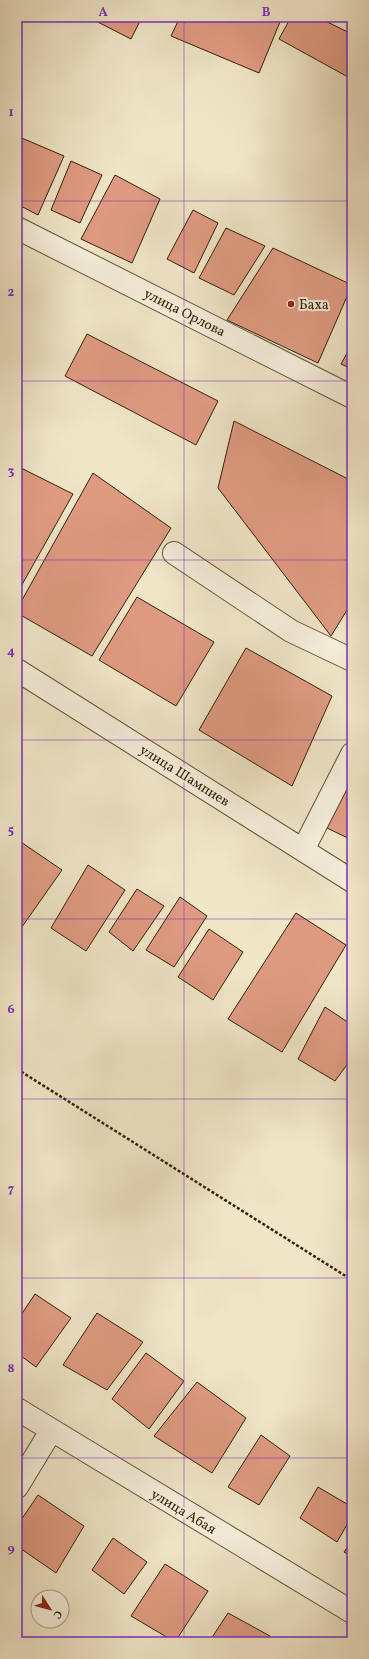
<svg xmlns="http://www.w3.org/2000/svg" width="369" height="1659" font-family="Vollkorn,serif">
  <rect width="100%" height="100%" fill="#efe5c7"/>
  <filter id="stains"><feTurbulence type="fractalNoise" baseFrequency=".005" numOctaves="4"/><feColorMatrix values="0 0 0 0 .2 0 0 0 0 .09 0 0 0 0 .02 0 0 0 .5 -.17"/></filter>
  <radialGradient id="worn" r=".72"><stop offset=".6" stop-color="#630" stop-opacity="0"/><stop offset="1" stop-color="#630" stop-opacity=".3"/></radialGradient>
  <!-- building -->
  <path fill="#df9b82" stroke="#332104" d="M88 17H142L131 39Z
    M180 17H282L259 73 171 36Z
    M291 17H317L352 34V70L348 77 279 39Z
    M17 136 64 156 38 215 17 204Z
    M71 161 102 175 80 223 51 210Z
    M115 175 160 199 132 263 81 239Z
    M193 210 218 223 194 273 167 259Z
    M226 228 265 246 234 295 199 278Z
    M273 248 352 285 318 363 227 320Z
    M87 334 218 401 196 445 65 376Z
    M352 344V369L341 364Z
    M234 421 352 481V602L331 636 218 488Z
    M17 466 73 494 19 590 17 589Z
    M93 473 171 528 92 656 17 613V609Z
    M137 597 214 642 176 706 99 660Z
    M246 648 332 696 292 786 199 730Z
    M352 779V840L327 828Z
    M18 840 62 870 17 934V842Z
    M88 865 125 890 86 951 51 928Z
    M137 889 164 906 133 951 109 932Z
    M180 897 207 916 174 967 146 950Z
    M296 913 346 945 282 1052 228 1019Z
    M209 929 243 952 213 1000 178 977Z
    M325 1007 352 1025V1058L335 1081 298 1059Z
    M17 1275 21 1277 17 1284Z
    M35 1294 71 1318 36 1367 17 1353V1321Z
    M97 1313 143 1342 107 1390 63 1365Z
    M146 1353 184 1381 149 1429 112 1399Z
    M197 1382 246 1418 212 1473 154 1436Z
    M261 1435 290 1456 259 1505 228 1487Z
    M318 1487 352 1507V1516L337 1542 300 1518Z
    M38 1495 84 1526 56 1573 17 1546V1526Z
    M113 1538 147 1562 124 1594 92 1570Z
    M352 1541V1557L344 1552Z
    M165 1564 208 1591 175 1642 131 1616Z
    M228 1613 270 1636 265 1642H209Z"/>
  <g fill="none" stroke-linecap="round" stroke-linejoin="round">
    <defs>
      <path id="minor" d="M17 228 352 397
        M174 553 291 631 352 660
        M17 670 352 881
        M303 850 352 754
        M17 1409 352 1612
        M17 1487 51 1431"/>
    </defs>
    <!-- minor casing -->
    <use href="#minor" stroke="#625235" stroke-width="24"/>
    <!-- path -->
    <path stroke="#332104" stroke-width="2.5" stroke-dasharray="3 2" stroke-linecap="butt" d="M17 1069 352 1280"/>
    <!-- minor -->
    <use href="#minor" stroke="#f5eedb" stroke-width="22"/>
  </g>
  <!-- grid -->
  <path fill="none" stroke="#7b2cbf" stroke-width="1" stroke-opacity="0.55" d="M184 17V1642M17 201H352M17 381H352M17 560H352M17 740H352M17 919H352M17 1099H352M17 1278H352M17 1458H352"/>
  <!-- markers -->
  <circle fill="#8f2418" stroke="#f5eedb" stroke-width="1.5" cx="291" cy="304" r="4"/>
  <g text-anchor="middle" stroke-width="4" stroke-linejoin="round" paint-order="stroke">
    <!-- poi labels -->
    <g font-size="14" fill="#332104" stroke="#f5eedb" text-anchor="start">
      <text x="299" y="309">Баха</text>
    </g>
    <!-- street labels -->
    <g font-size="14" fill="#332104" stroke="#f5eedb">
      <text transform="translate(185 312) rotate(27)" y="5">улица Орлова</text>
      <text transform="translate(185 775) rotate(32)" y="5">улица Шампиев</text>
      <text transform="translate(184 1511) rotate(31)" y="5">улица Абая</text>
    </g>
  </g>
  <!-- margin -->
  <rect width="369" height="1659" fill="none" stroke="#efe5c7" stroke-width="44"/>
  <!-- north arrow -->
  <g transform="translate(50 1609) rotate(126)"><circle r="19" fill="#f5eedb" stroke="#a79c85"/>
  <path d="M0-3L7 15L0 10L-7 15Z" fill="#8f2418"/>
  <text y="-6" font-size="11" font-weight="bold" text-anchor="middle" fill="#332104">С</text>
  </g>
  <rect x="22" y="22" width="325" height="1615" fill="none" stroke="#7b2cbf" stroke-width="1.5"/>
  <g font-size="13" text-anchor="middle" font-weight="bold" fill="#7b2cbf">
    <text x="103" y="16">A</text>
    <text x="266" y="16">B</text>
    <text x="11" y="116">1</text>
    <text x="11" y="296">2</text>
    <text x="11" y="475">3</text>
    <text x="11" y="655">4</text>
    <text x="11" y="834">5</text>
    <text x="11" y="1013">6</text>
    <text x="11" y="1193">7</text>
    <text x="11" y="1372">8</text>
    <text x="11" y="1552">9</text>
  </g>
  <rect width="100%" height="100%" filter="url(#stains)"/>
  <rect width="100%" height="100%" fill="url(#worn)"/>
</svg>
